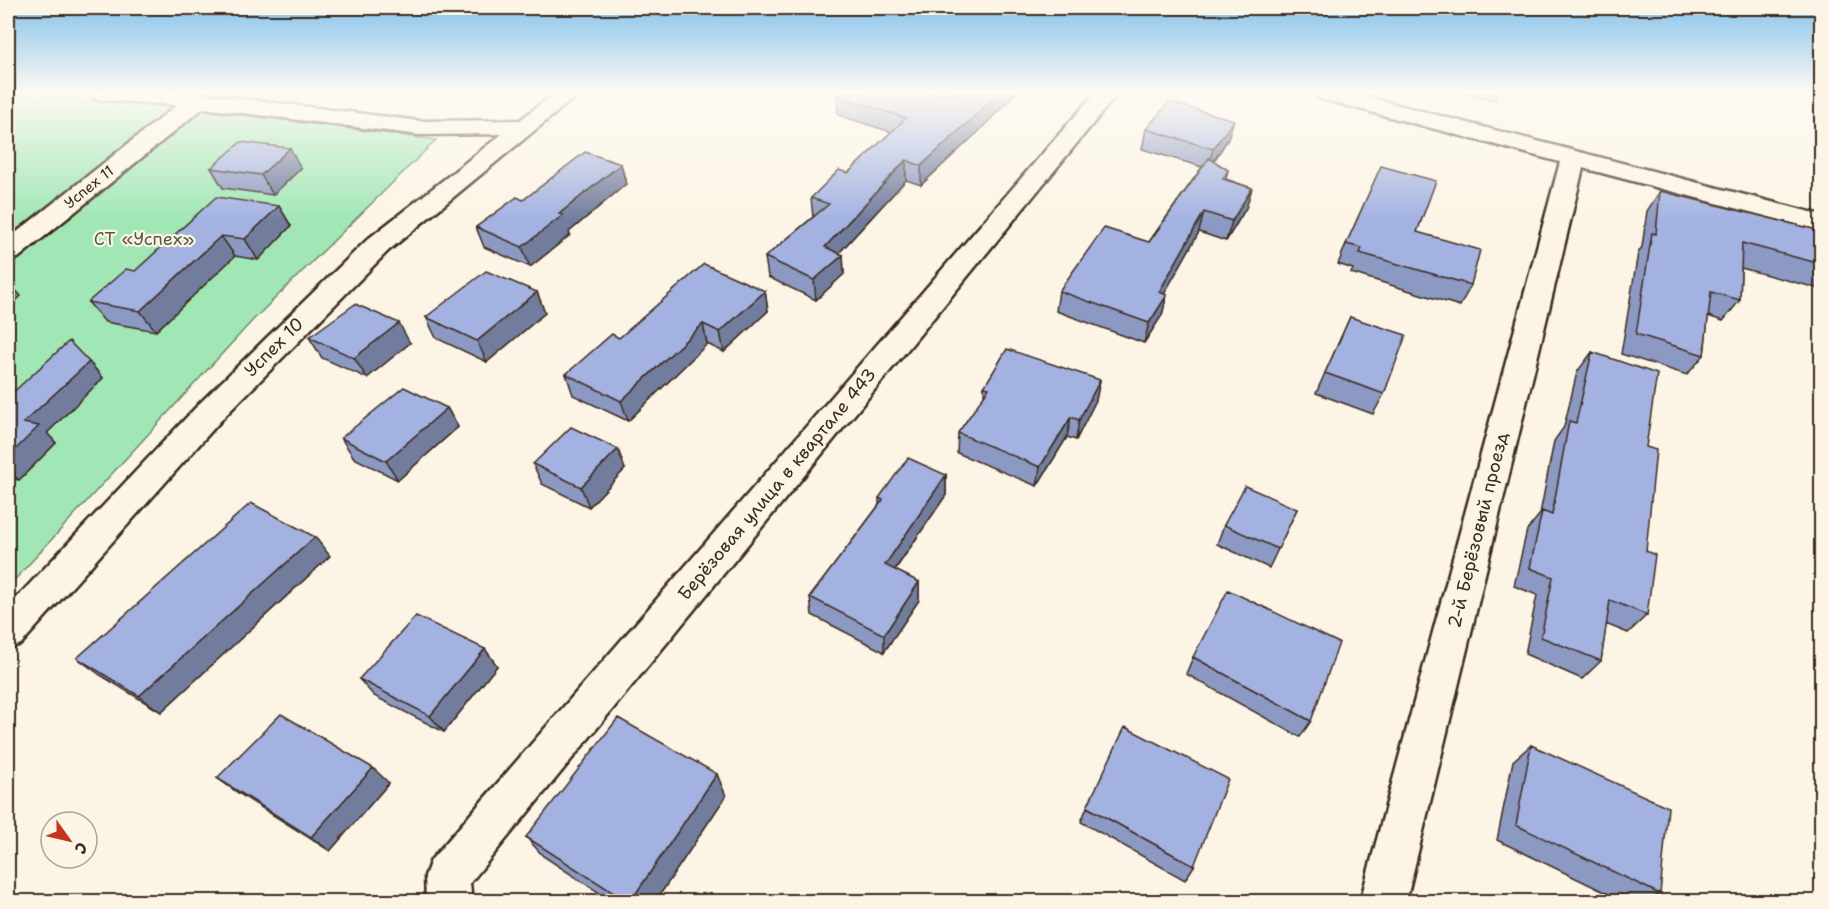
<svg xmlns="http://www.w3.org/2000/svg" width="1829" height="909" font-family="'Shantell Sans',sans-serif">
  <rect width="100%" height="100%" fill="#fcf5e5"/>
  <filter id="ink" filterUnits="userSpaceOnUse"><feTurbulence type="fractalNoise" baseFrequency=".0167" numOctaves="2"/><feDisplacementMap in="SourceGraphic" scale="12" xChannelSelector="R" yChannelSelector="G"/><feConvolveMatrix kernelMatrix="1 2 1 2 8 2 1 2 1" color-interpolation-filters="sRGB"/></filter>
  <g filter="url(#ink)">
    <!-- green -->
    <path fill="#a0e7b5" stroke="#6e886a" stroke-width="1.5" d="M8 94 174 106 436 140 253 320 8 587Z"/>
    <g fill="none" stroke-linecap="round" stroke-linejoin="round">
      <defs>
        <path id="minor" d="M91 93H198L420 121 520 120 555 93H580L388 251 223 418 21 644 8 649V607L201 402 368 239 502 134 420 135 203 108 18 258 8 261V239L177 105 102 100 94 98Z
          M1095 93H1118L470 883 472 902H426L425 876 431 860Z
          M1315 93H1352L1822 215V231L1583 168 1406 902H1360L1560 162 1318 98Z"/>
      </defs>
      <!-- minor casing -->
      <use href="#minor" stroke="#3b2a1e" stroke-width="5"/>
      <!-- minor -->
      <use href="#minor" fill="#fcf5e5" fill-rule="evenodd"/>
    </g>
    <!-- wall -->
    <path fill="#8c99c2" stroke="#3b2a1e" stroke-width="1.5" d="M841 93H1016L977 133 921 185 906 180 839 253 843 255 844 274 816 300 768 277 765 257 813 217 811 198 848 173 891 132 838 115 837 96Z
      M1467 93H1498L1495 100Z
      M1146 129 1228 139 1214 161 1228 170 1226 179 1252 188 1246 208 1226 241 1199 232 1164 294 1167 295 1162 315 1144 343 1056 311 1059 291 1149 242 1202 167 1142 149Z
      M621 164 626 184 569 232 570 235 530 267 484 247 476 227 523 200Z
      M211 168H301L273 195 223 188Z
      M1660 191 1821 231V288L1820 289 1741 268 1740 300 1723 321 1708 316 1704 355 1687 375 1621 354 1638 253 1642 247 1647 211Z
      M279 206 291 226 258 260 235 256 156 331 105 322 88 302Z
      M1417 232 1471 285 1460 306 1351 273 1353 269 1338 264 1346 244Z
      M765 291 768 311 724 352 707 344 628 421 573 395 566 374 619 338Z
      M537 292 545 313 487 362 436 338 426 317Z
      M1350 317 1384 394 1373 414 1316 393Z
      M309 337 410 343 367 378 322 358Z
      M1592 352 1646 447V551L1647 615 1628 633 1606 624 1601 661 1582 679 1525 654 1537 595 1514 586 1527 530 1540 514 1554 441 1564 427 1577 372Z
      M89 362 103 378 47 433 56 443 19 480 8 478V397Z
      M1100 380 1096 400 1076 440 1067 437 1037 486 957 453 958 433 984 397V387Z
      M447 408 458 427 398 480 354 458 341 438Z
      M533 464 625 469 589 507 542 484Z
      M946 475V495L895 570 919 582V600L884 652 812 615 810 597 879 505V498Z
      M1297 509 1269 568 1217 544 1224 525Z
      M330 556 161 712 100 675 77 658Z
      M485 649 497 666 444 732 374 696 359 679Z
      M1193 657 1311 721 1300 737 1186 674Z
      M1531 745 1660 894 1646 902H1625L1497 840 1513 761Z
      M217 778 389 783 330 851 238 793Z
      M726 796 655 902H613L543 856 526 837Z
      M1087 807 1194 866 1185 880 1081 822Z"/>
    <!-- shaded-wall -->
    <path fill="#727d9e" stroke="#3b2a1e" stroke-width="1.5" d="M999 93H1016L977 133 921 185V166Z
      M1234 120 1228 139 1208 169 1213 149Z
      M290 148 301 168 273 195 261 175Z
      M906 160V180L826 267 825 247Z
      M621 164 626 184 569 232 570 235 530 267 522 247 559 214Z
      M1252 188 1246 208 1226 241 1232 221Z
      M279 206 291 226 258 260 245 239Z
      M1204 212 1199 232 1154 312 1159 292Z
      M221 236 235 256 156 331 140 311Z
      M843 255 844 274 816 300 814 280Z
      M12 286 21 296 8 309V290Z
      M765 291 768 311 724 352 720 332Z
      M537 292 545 313 487 362 477 341Z
      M1167 295 1162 315 1144 343 1149 323Z
      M399 323 410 343 367 378 354 358Z
      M703 324 707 344 628 421 621 401Z
      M89 362 103 378 47 433 56 443 19 480 8 470V457L23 423Z
      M1100 380 1096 400 1076 440 1079 420Z
      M447 408 458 427 398 480 386 461Z
      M1071 417 1067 437 1037 486 1040 467Z
      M618 449 625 469 589 507 581 487Z
      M946 475V495L885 584V565Z
      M315 537 330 556 161 712 139 696Z
      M919 582V600L884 652V635Z
      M485 649 497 666 444 732 430 716Z
      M373 768 389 783 330 851 311 837Z
      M717 774 726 796 655 902H630Z"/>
    <!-- building -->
    <path fill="#a3b2e1" stroke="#3b2a1e" stroke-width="1.5" d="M841 93H999L978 113 921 166 906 160 825 247 843 255 814 280 765 257 829 204 811 198 839 170 848 173 906 118 837 96Z
      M1169 102 1234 120 1213 149 1146 129Z
      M241 142 290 148 261 175 211 168Z
      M585 152 621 164 559 214 563 215 522 247 476 227 517 197 523 200Z
      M1209 158 1228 170 1223 179 1252 188 1232 221 1204 212 1159 292 1167 295 1149 323 1059 291 1104 228 1149 242Z
      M1381 166 1436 181 1417 232 1480 250 1471 285 1360 253 1362 248 1346 244Z
      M1660 191 1821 231V264L1742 243 1740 300 1711 292 1704 355 1636 334 1652 233 1656 234Z
      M216 197 279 206 245 239 221 236 140 311 88 302 126 269 135 271Z
      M704 264 765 291 720 332 703 324 621 401 566 374 612 334 619 338Z
      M486 271 537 292 477 341 426 317Z
      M355 304 399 323 354 358 309 337Z
      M1350 317 1406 335 1384 394 1325 373Z
      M69 341 89 362 23 423 39 426 8 457V397Z
      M1007 349 1100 380 1079 420 1071 417 1040 467 958 433 989 388 984 387Z
      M1592 352 1657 374 1646 447 1656 450 1646 551 1655 555 1647 615 1610 600 1601 661 1541 637 1553 577 1530 568 1542 511 1552 515 1569 421 1576 423Z
      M404 387 447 408 386 461 341 438Z
      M571 427 618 449 581 487 533 464Z
      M908 458 946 475 885 565 919 582 884 635 810 597 883 500 879 498Z
      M1245 486 1297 509 1278 549 1224 525Z
      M251 503 315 537 139 696 77 658Z
      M1228 590 1339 643 1311 721 1193 657Z
      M416 616 485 649 430 716 359 679Z
      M281 714 373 768 311 837 217 778Z
      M618 718 717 774 630 902H628L526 837Z
      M1125 727 1228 779 1194 866 1087 807Z
      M1531 745 1668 807 1660 894 1516 825Z"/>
  </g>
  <!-- sky -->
  <linearGradient id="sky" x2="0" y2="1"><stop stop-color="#85c2ec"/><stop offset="0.42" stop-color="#fefaf3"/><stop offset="1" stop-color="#fefaf3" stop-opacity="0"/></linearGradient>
  <rect width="1829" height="220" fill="url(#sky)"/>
  <g text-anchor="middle" stroke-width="4.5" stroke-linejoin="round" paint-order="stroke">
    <!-- far-street labels -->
    <g font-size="15" fill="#3b2a1e" stroke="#fcf5e5">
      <text transform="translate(89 187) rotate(-39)" y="5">Успех 11</text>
    </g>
    <!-- park labels -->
    <g font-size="18" fill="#545944" stroke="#fcf5e5">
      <text x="144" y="245">СТ «Успех»</text>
    </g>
    <!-- street labels -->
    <g font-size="18" fill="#3b2a1e" stroke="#fcf5e5">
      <text transform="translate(274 347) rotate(-45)" y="6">Успех 10</text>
      <text transform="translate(777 484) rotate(-50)" y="6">Берёзовая улица в квартале 443</text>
      <text transform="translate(1478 530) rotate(-76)" y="6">2-й Берёзовый проезд</text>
    </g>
  </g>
  <!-- margin -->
  <rect width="1829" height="909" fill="none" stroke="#fcf5e5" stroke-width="30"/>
  <rect x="15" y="15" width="1799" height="879" fill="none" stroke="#3b2a1e" stroke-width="2" filter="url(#ink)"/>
  <!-- north arrow -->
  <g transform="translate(69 840) rotate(124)"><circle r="28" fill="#fcf5e5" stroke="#afa495" stroke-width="1.5"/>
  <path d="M0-4.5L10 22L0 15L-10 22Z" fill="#c8321e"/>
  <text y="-9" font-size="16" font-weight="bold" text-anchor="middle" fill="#3b2a1e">С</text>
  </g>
</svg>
